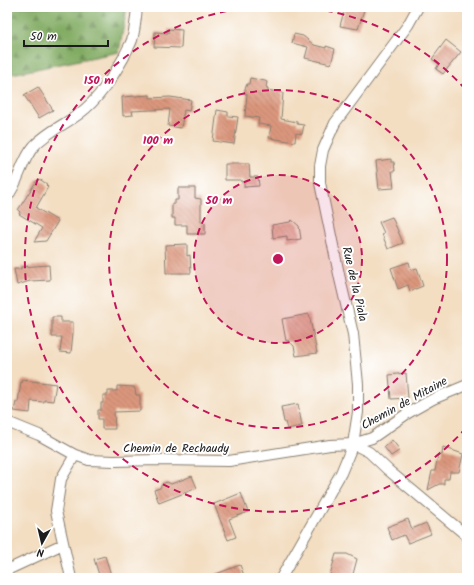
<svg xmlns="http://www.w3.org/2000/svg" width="474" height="585" font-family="Kalam,sans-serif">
  <defs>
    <pattern id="forest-firs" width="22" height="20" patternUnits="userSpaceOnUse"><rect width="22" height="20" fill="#81ab62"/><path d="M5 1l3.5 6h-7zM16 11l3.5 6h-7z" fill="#698a50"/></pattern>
    <pattern id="building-back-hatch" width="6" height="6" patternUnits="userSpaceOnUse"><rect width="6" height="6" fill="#dc977e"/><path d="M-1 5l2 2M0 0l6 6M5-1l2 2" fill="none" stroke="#b27a66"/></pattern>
  </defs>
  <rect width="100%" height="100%" fill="#fff"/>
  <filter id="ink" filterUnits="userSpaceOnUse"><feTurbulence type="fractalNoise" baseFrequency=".025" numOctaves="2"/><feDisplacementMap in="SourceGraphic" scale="8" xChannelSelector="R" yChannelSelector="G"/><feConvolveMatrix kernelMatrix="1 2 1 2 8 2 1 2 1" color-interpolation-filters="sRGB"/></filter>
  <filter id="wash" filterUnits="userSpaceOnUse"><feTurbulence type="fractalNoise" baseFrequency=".012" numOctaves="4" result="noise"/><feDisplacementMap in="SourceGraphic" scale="16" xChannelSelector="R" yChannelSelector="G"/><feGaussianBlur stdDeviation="0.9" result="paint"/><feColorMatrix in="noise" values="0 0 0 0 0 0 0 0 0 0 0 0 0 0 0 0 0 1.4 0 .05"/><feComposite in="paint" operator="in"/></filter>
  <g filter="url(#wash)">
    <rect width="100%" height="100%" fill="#f3dec2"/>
    <!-- forest -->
    <path fill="url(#forest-firs)" stroke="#4e643f" d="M7 7H127L119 52 7 75Z"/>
    <g id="blocks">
      <!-- building -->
      <path fill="url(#building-back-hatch)" d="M345 7H365L358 29 340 26Z
        M168 29 182 30 181 48 154 47 155 32 168 33Z
        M294 34 303 36 314 45 326 48V46L335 49 331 64 305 58 308 47 292 43Z
        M446 40 461 52 443 74 436 69 439 64 432 59Z
        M250 78 265 81 267 82 266 87 268 88 267 90 283 93 281 119 297 122V124L304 125 302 134 296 133 295 142 269 138 271 126 258 124 259 118 245 116 247 94H245V89L247 84H249Z
        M38 87 53 110 39 118 24 95Z
        M150 95V98L170 97 191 100 189 111 184 110 181 128 168 126 170 109 132 111 133 115 123 116 122 97Z
        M217 110 228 112V116L238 117 234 144 213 141Z
        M391 159V162H394L395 171H392L394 188 379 189 376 161Z
        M225 164H249L250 177H258L259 186 244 187V182H241V180H225Z
        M39 179 47 184 46 185 48 187 36 208 58 221 46 241 34 242 42 228 19 214 20 212 18 210 37 180 38 181Z
        M178 188H195V198L201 199V222L205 223V234H187V225H175V218H172V204H175V200H178Z
        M392 217 403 243 388 249 382 234 384 233 379 222Z
        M292 220 299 226 301 239 287 241V236L273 238 272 225 290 222Z
        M187 244V256L190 255 191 273H166L165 245Z
        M409 262 411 270 417 268 423 286 410 291 408 285 398 289 391 268Z
        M49 265 50 280 30 281 17 285 14 269H21V267Z
        M309 314 317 353 296 356 294 346 288 340 286 341 282 319Z
        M52 317H61V322H73V333L71 353 60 352 62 337H52Z
        M406 373 408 398 391 399 389 375Z
        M23 380 56 384 53 401 44 400V402L31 401 30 413 14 411 16 402H18L21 382 22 383Z
        M117 386 134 387V388L135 389 136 395H140V411L114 412 115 429H102V419H98V410H101V403H103V395H108V391H117Z
        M298 404 302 426 287 429 285 422H284L281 407Z
        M392 440 400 450 391 456 384 447Z
        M443 447 463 454 459 472H450L449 479H444V484H439L428 490 432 471H435L438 455H442Z
        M192 476 197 488 159 503 154 490 160 488 162 484 167 482 171 484Z
        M241 493 248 512 229 519 236 537 228 540 214 504Z
        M408 519 412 529 426 523 431 534 408 543 404 535 392 540 387 527Z
        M336 554H347L357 559 352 578H329Z
        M105 556 111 575 100 578 94 559Z
        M240 565 245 578H208V577Z"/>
    </g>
  </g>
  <g filter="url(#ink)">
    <use href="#blocks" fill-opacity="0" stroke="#887d6f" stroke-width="1"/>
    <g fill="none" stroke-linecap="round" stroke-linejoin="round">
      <defs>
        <path id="street" d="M7 197C19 182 21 161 34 146 47 132 64 125 79 114 99 99 112 78 124 57 126 51 130 46 132 40 135 30 136 18 137 7
          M7 422 39 435 75 455 89 460 114 461 159 460 229 461 330 445 353 444 372 438 408 413 433 399 467 385
          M353 444 369 452 388 470 467 536
          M7 570 63 544
          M71 578 56 511 61 479 75 455
          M281 578 341 473 353 444 358 412V384L353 334 340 279 320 183V166L323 150 335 123 408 25 418 7"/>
      </defs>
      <!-- street casing -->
      <use href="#street" stroke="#887d6f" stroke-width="12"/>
      <!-- street -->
      <use href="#street" stroke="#fff" stroke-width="10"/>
    </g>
  </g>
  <!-- distance rings -->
  <circle cx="278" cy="259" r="84" fill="#c2185b" fill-opacity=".12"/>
  <g fill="none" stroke="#c2185b" stroke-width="2" stroke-dasharray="7 5">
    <circle cx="278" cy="259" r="84"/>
    <circle cx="278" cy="259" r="169"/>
    <path d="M466 428A253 253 0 1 1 254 7M302 7A253 253 0 0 1 466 90"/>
  </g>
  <g text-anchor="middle" stroke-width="4" stroke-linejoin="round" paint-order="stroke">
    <!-- street labels -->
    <g font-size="12" fill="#1c1c1c" stroke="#fff">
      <text transform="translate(355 284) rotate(77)" y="4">Rue de la Piala</text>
      <text transform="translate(404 403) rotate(-29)" y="4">Chemin de Mitaine</text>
      <text x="176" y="452">Chemin de Rechaudy</text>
    </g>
  </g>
  <circle cx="278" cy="259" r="6" fill="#c2185b" stroke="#fff" stroke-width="2"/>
  <g font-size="12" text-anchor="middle" font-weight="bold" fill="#c2185b" stroke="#fff" stroke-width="4" stroke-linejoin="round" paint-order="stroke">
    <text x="99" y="84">150 m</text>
    <text x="158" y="144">100 m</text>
    <text x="219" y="204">50 m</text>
  </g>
  <!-- margin -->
  <rect width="474" height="585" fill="none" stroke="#fff" stroke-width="24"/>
  <!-- north arrow -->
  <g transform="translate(42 543) rotate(188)" stroke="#ffffff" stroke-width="3" paint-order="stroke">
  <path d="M0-3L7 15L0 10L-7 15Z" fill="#1c1c1c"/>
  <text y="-6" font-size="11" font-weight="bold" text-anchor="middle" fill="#1c1c1c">N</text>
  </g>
  <!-- scale -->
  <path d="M24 40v6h84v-6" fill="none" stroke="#1c1c1c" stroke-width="2"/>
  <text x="30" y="40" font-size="12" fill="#1c1c1c" stroke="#ffffff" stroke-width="3" paint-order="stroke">50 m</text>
</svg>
